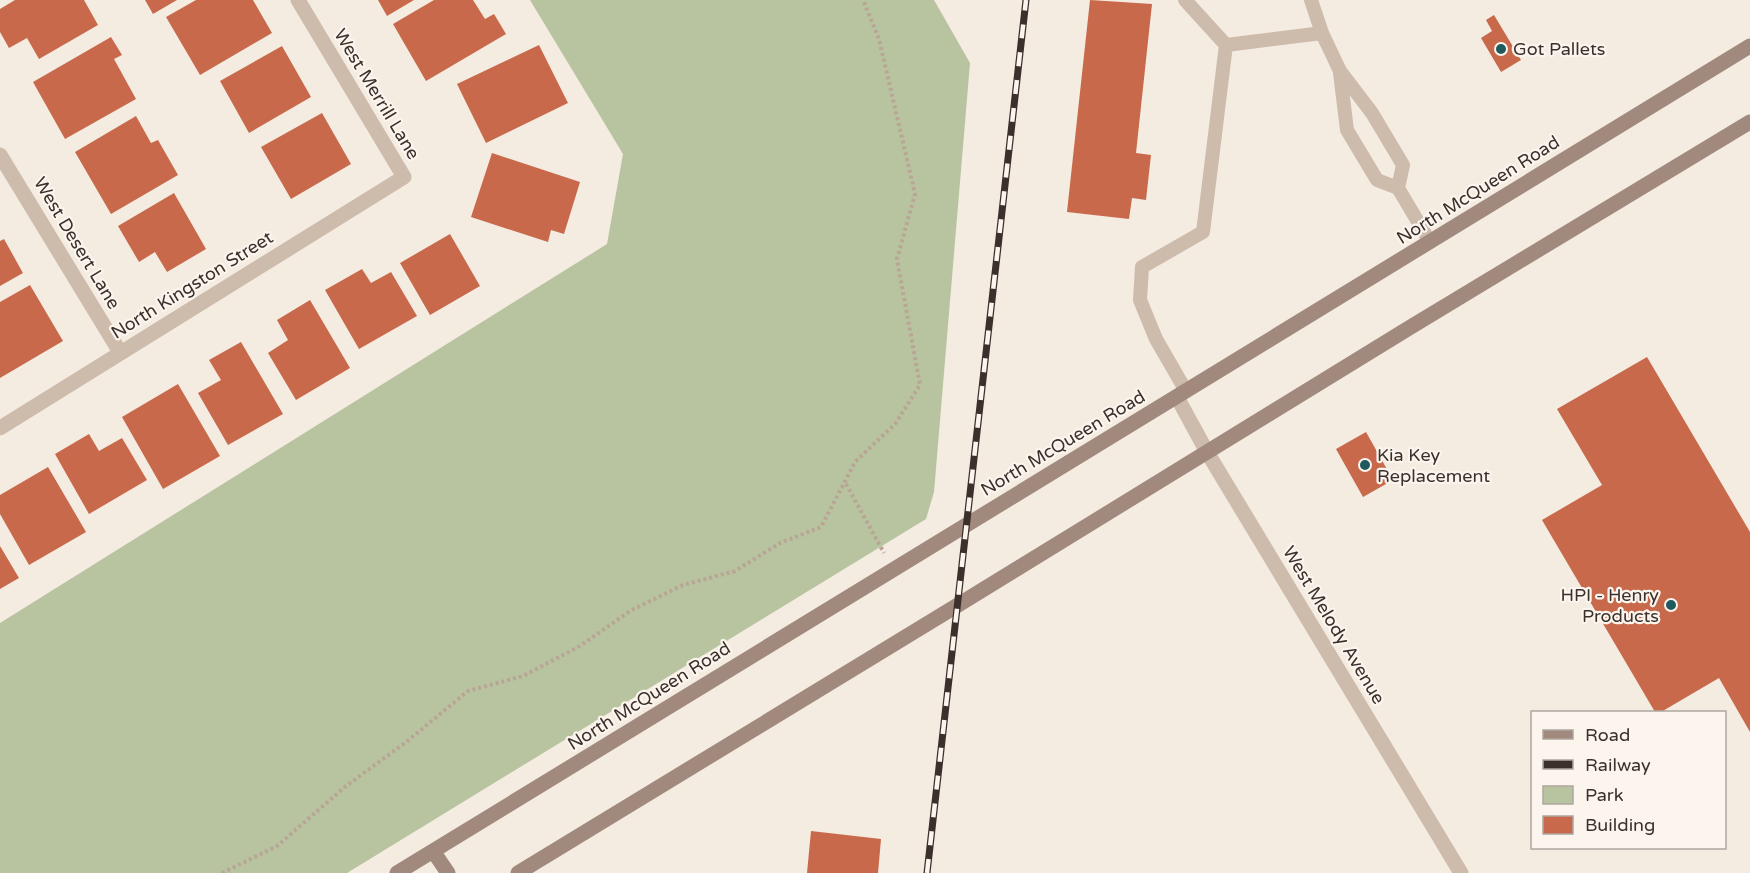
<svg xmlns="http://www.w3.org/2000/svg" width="1750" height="873" font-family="'Varela Round',sans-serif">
  <rect width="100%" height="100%" fill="#f4ebe1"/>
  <!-- green -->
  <path fill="#b8c4a0" d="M530 0H934L970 63 934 492 926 519 347 873H0V623L607 244 623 154Z"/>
  <!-- building -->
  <path fill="#c8694b" d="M15 0H84L98 25 39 59 27 38 9 48 0 32V9Z
    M145 0H177L153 14Z
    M196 0H253L272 33 200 75 166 17Z
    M378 0H414L387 16Z
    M434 0H473L485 19 494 14 506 34 426 81 393 24Z
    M1090 0 1152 4 1136 153 1151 155 1146 200 1132 198 1129 219 1067 212Z
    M1494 15 1521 60 1501 72 1481 38 1492 31 1486 20Z
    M111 37 122 55 114 59 136 99 65 139 33 82Z
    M539 45 568 103 486 143 457 84Z
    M282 46 311 97 249 133 220 81Z
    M322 113 351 164 291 199 261 147Z
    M136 116 151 143 158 140 178 175 111 214 75 152Z
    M492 153 580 182 564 234 551 230 548 242 471 217Z
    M174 193 206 249 167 272 155 252 139 262 118 226Z
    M450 234 480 286 430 315 400 263Z
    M4 239 23 273 0 286V241Z
    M362 269 371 283 391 272 417 316 359 349 325 290Z
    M30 285 63 341 0 378V302Z
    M310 300 350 368 296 400 268 353 288 340 277 320Z
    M241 342 283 414 228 445 198 393 221 380 209 360Z
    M1647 357 1750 532V732L1719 678 1661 712H1655L1542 520 1602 485 1557 409Z
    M178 384 220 456 163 489 122 417Z
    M1366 432 1393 480 1363 497 1336 449Z
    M89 434 99 451 122 438 147 480 89 514 55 454Z
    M48 467 86 532 29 565 0 514V495Z
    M0 546 19 578 0 589Z
    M811 831 881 839 878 873H807Z"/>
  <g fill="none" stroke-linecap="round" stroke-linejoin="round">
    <!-- path -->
    <path stroke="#b9a596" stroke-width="4" stroke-dasharray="3 3" stroke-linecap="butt" d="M846 484 884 553
      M222 873 277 846 346 786 405 743 468 691 523 676 580 646 630 611 683 585 735 571 780 543 821 527 855 462 895 424 920 385 897 259 915 194 879 39 863 0"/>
    <!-- lane -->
    <path stroke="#cdbbac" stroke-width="14" d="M1185 0 1226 45 1322 33
      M1311 0 1322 33 1340 71 1372 113 1403 165 1398 188 1430 242
      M1340 73 1347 130 1377 180 1398 188
      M1186 391 1156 339 1140 300 1142 267 1203 232 1226 45"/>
    <!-- street -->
    <path stroke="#cdbbac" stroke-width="15" d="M0 155 120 352
      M1177 397 1207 452 1461 873
      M0 428 404 177 298 0"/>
    <!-- secondary -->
    <path stroke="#a18a7d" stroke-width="15" d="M433 851 448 873
      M397 873 1750 46
      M518 873 958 605 1409 328 1750 122"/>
    <defs>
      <path id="rail" d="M927 873 1026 0"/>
    </defs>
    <!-- rail casing -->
    <use href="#rail" stroke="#3b302b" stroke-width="7"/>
    <!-- rail -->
    <use href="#rail" stroke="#fbf5ee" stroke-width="4.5" stroke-dasharray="14" stroke-linecap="butt"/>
  </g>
  <!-- markers -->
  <g fill="#1f5a5e" stroke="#fbf5ee" stroke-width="2">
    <circle cx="1501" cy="49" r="6"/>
    <circle cx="1365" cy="465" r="6"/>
    <circle cx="1671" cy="605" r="6"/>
  </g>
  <g text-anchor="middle" stroke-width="4.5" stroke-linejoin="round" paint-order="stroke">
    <!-- poi labels -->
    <g font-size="18" fill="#3b302b" stroke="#fbf5ee" text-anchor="start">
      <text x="1513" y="55">Got Pallets</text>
      <text x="1377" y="461">Kia Key<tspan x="1377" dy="21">Replacement</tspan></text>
      <text x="1659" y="601" text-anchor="end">HPI - Henry<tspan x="1659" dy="21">Products</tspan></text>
    </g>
    <!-- street labels -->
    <g font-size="18" fill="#3b302b" stroke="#fbf5ee">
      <text transform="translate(377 94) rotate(59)" y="6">West Merrill Lane</text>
      <text transform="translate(1478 190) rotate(-32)" y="6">North McQueen Road</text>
      <text transform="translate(77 243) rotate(59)" y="6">West Desert Lane</text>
      <text transform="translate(192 285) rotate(-32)" y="6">North Kingston Street</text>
      <text transform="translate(1063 443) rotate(-31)" y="6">North McQueen Road</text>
      <text transform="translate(1334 625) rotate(59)" y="6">West Melody Avenue</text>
      <text transform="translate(649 696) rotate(-32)" y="6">North McQueen Road</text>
    </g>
  </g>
  <!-- legend -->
  <rect x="1531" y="711" width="195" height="138" fill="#fbf5ee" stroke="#aea6a0" stroke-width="1.5"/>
  <rect x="1543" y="730" width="30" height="9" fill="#a18a7d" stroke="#aea6a0" stroke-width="1.5"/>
  <text x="1585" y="741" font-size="18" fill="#3b302b">Road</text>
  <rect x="1543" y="760" width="30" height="9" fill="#3b302b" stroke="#aea6a0" stroke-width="1.5"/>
  <text x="1585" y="771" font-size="18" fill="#3b302b">Railway</text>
  <rect x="1543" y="786" width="30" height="18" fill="#b8c4a0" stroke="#aea6a0" stroke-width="1.5"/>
  <text x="1585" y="801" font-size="18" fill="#3b302b">Park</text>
  <rect x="1543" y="816" width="30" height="18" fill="#c8694b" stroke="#aea6a0" stroke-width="1.5"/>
  <text x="1585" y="831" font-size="18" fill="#3b302b">Building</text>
</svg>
